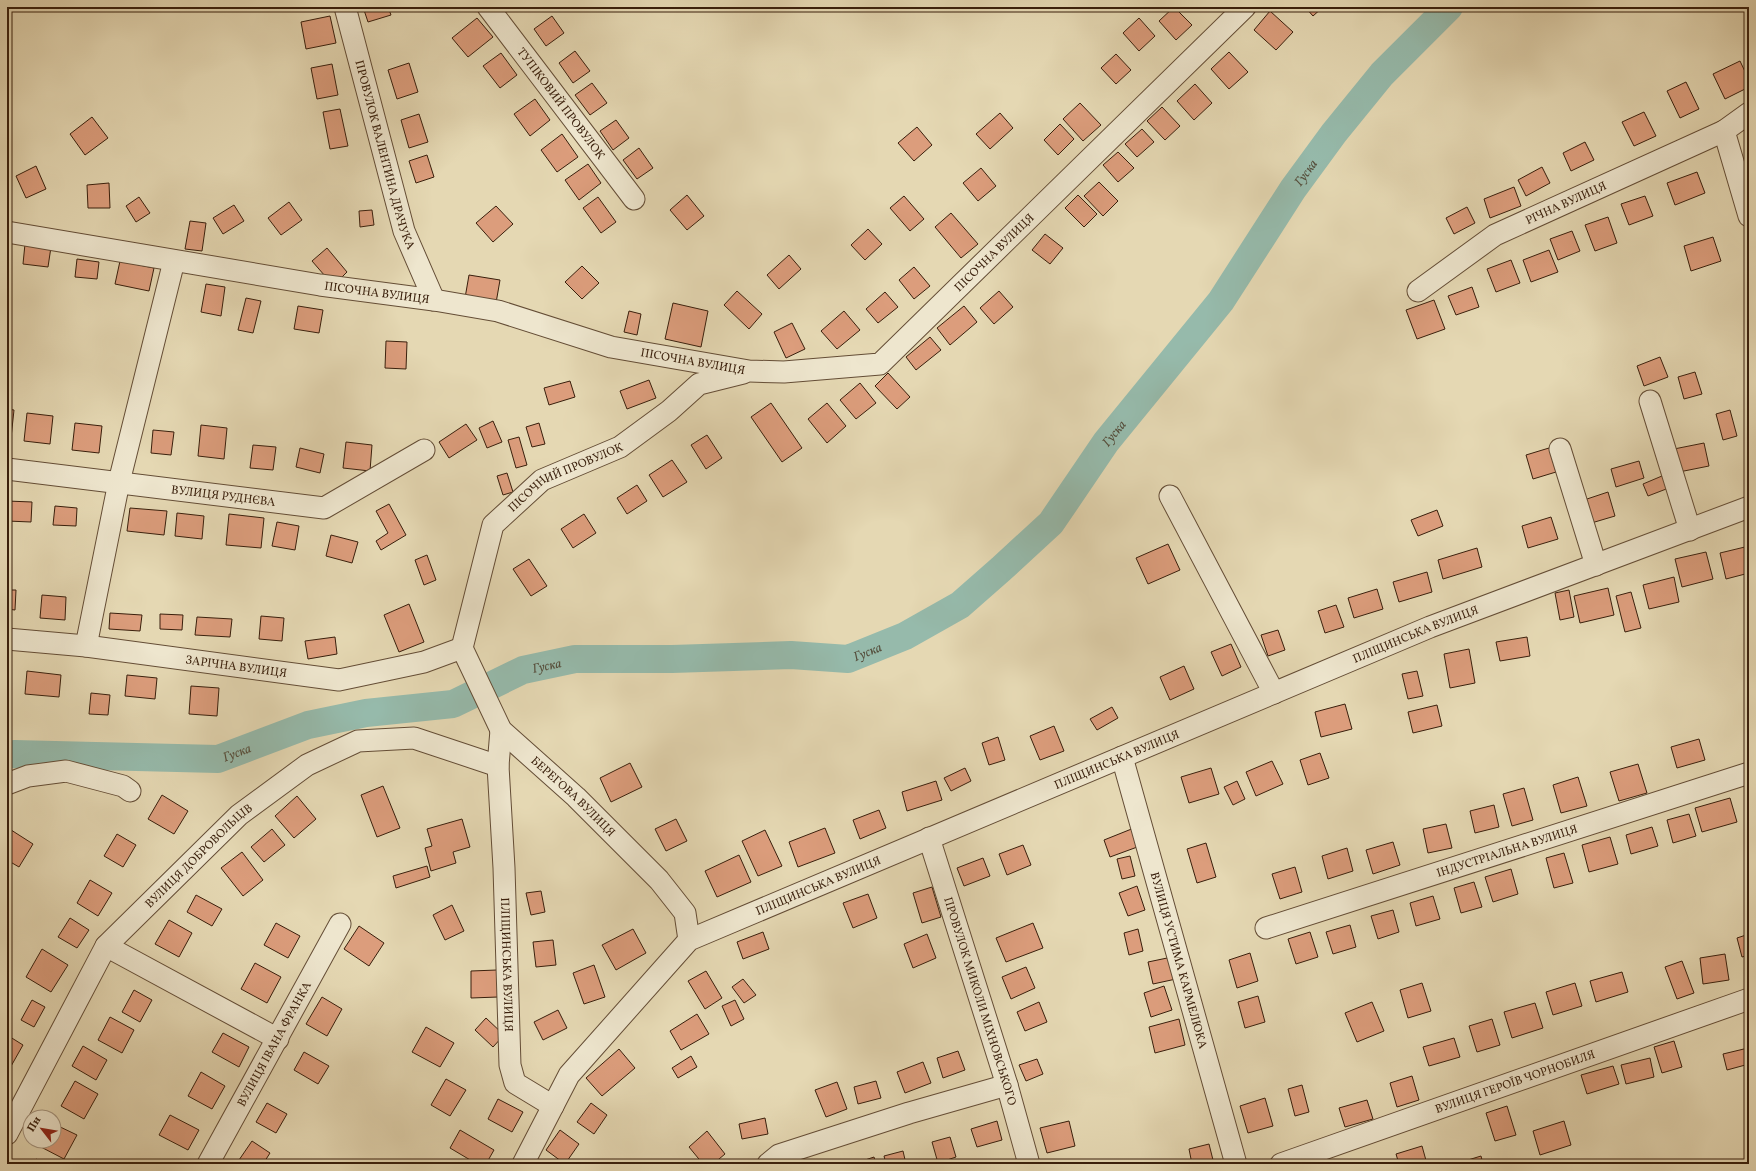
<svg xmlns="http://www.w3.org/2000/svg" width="1756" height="1171" font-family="Vollkorn,serif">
  <rect width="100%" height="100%" fill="#e5d8b3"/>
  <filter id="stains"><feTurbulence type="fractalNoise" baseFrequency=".005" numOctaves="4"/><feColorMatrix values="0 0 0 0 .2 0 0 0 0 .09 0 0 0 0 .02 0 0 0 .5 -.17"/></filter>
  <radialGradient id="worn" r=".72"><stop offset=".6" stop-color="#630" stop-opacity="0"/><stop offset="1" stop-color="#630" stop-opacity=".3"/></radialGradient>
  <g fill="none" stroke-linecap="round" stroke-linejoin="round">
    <!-- river -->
    <path stroke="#96baab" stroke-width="28" id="s1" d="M7 755 14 754 218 759 308 725 366 713 453 704 523 670 575 659H672L791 655 848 659 905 636 960 605 1001 569 1051 523 1106 442 1221 301 1293 189 1334 133 1382 74 1449 7"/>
  </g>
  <!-- building -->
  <path fill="#dc9d7c" stroke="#391f0c" d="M363 7H388L391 15 368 22Z
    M1174 7 1192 25 1176 40 1159 21Z
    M1305 7H1323L1313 16Z
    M1270 11 1293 32 1276 50 1254 30Z
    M330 16 336 43 306 49 301 22Z
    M552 16 564 33 546 46 534 29Z
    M477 18 493 37 468 57 452 38Z
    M1139 18 1155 36 1139 51 1123 33Z
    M575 51 590 71 573 83 559 63Z
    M1229 52 1248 72 1229 89 1211 69Z
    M501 53 517 75 500 88 483 66Z
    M1116 54 1131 70 1116 84 1101 68Z
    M1740 61 1749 80V87L1725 99 1713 74Z
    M409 63 418 92 397 99 388 70Z
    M332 64 338 95 317 99 311 68Z
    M1686 82 1699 109 1680 118 1667 91Z
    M592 83 607 103 590 115 575 95Z
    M1195 84 1212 103 1194 120 1177 101Z
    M535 99 550 120 530 136 514 114Z
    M1080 103 1101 125 1083 141 1063 119Z
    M1162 107 1180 126 1165 140 1147 121Z
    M340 109 348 146 330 149 323 112Z
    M1644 112 1656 136 1634 146 1622 122Z
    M1000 113 1013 128 990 149 976 134Z
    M419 114 428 142 409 148 401 120Z
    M92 117 108 138 85 155 70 134Z
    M616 120 629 138 613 150 600 131Z
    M1060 124 1074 139 1058 155 1044 140Z
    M917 127 932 145 914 161 898 143Z
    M1142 129 1154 142 1137 157 1125 144Z
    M562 134 578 157 557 172 541 150Z
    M1585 142 1594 160 1571 171 1563 153Z
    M639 148 653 168 637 179 623 160Z
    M1118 152 1134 168 1118 182 1103 165Z
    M427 155 434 177 416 183 409 161Z
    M588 164 601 183 579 200 565 180Z
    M36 166 46 189 26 198 16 176Z
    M1542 167 1550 183 1526 196 1518 180Z
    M981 168 996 186 978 201 963 183Z
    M1697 172 1705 193 1675 205 1667 183Z
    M1099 182 1118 201 1103 216 1084 196Z
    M109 183 110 208H88L87 185Z
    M1514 187 1521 206 1490 218 1484 199Z
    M687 195 704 216 687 230 670 210Z
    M1078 195 1097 214 1084 227 1065 208Z
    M904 196 924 219 910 231 890 208Z
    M1645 196 1653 216 1629 225 1621 204Z
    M139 197 150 213 136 222 126 206Z
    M598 197 616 222 601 233 583 208Z
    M289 202 302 220 281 235 268 218Z
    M234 205 244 221 223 234 213 218Z
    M496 206 513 224 493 242 476 223Z
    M1467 207 1475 223 1454 234 1446 218Z
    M372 210 374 225 360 227 359 211Z
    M951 213 978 244 961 258 935 227Z
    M1608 217 1617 243 1595 251 1585 225Z
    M190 221 206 223 202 251 185 249Z
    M868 229 882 244 865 260 851 245Z
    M1572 231 1580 251 1558 260 1550 239Z
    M1045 234 1063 248 1050 264 1032 250Z
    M1713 237 1721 261 1691 271 1684 246Z
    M25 244 51 247 48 267 23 264Z
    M327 248 347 272 340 279 325 276 312 261Z
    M1549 250 1558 272 1531 282 1523 260Z
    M789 255 801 269 779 289 767 275Z
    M77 259 99 262 97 279 75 277Z
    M1511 260 1520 283 1496 292 1487 269Z
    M120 261 154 268 149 291 115 284Z
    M582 266 599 283 582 299 565 282Z
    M914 267 930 286 914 299 899 280Z
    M469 275 500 280 496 303 465 298Z
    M206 284 225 287 221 316 201 312Z
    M1472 287 1479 307 1456 315 1448 296Z
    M737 291 762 314 749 329 724 305Z
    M999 291 1013 307 994 324 980 308Z
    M885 292 898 307 878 323 866 309Z
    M246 298 261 301 253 333 238 330Z
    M1434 300 1445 329 1417 339 1406 310Z
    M673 303 708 311 701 347 665 339Z
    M298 306 323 310 319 333 294 329Z
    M964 306 977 322 950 345 937 328Z
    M629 311 641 314 637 335 624 332Z
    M844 311 860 330 837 349 821 331Z
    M792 323 805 349 786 358 774 332Z
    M930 337 941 350 916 370 906 357Z
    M386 341 407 342 406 369 385 368Z
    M1660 357 1668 377 1644 386 1637 366Z
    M1695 372 1702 394 1684 399 1678 377Z
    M888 373 910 397 897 409 875 386Z
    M649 380 656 398 627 409 620 391Z
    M570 381 575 397 549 405 544 388Z
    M860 383 876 403 856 419 840 400Z
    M771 403 802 448 782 462 751 417Z
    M827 403 846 426 827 443 808 419Z
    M7 409 14 410 11 438H7Z
    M1730 410 1737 436 1723 440 1716 414Z
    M27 413 53 416 50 444 24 441Z
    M493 421 502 442 487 448 479 428Z
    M75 423 102 426 99 453 72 450Z
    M539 423 545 444 532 447 526 427Z
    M466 424 477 440 449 458 439 442Z
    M201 425 227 428 224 459 198 456Z
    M153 430 174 432 171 455 151 453Z
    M707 435 722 458 706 469 691 445Z
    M519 437 527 465 516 468 508 440Z
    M346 442 372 445 370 471 343 468Z
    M1704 443 1709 466 1679 472 1674 449Z
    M253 445 276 447 273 470 250 468Z
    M300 448 324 454 320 473 296 467Z
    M1549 448 1556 472 1533 479 1526 455Z
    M672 460 687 482 663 497 649 475Z
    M1639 461 1644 478 1616 487 1611 469Z
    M507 473 513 492 503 495 497 476Z
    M1669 473 1674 486 1648 496 1643 484Z
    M637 485 647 501 627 514 617 498Z
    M1608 492 1615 516 1588 524 1581 501Z
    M7 501 32 502 31 522 7 521Z
    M389 504 406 535 381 550 376 541 388 533 376 511Z
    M55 506 77 508 76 526 53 525Z
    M130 508 167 511 164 535 127 531Z
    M1437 510 1443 526 1418 536 1411 520Z
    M177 513 204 516 202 539 175 536Z
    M229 514 264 518 261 548 226 545Z
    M584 514 596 533 573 548 561 529Z
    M1551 517 1558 539 1528 548 1522 526Z
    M277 522 299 526 295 550 272 546Z
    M331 535 358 542 352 563 326 556Z
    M1168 544 1180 570 1148 584 1136 558Z
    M1749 546V573L1726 579 1720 553Z
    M1477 548 1482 567 1443 579 1438 560Z
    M1706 552 1713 579 1682 587 1675 559Z
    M427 555 436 580 424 585 415 560Z
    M529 559 547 586 531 596 513 569Z
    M1427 572 1432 592 1399 602 1393 582Z
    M1674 577 1679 602 1649 609 1643 585Z
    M1608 588 1614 615 1580 623 1574 596Z
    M1377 589 1383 609 1354 618 1348 598Z
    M7 590H16L15 610 7 609Z
    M1569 590 1574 617 1560 620 1555 593Z
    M1631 592 1641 628 1625 632 1616 596Z
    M42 595 66 597 65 620 40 618Z
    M409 604 424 642 399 652 384 615Z
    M1336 605 1344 627 1325 633 1318 611Z
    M110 613 142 615 140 631 109 629Z
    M160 614 183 615 182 630 160 629Z
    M261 616 284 618 282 641 259 639Z
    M197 617 232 619 230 637 195 635Z
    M1278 630 1285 650 1268 656 1261 635Z
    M335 637 337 654 308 659 305 641Z
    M1527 637 1530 656 1500 661 1496 642Z
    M1231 644 1241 667 1222 676 1211 652Z
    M1469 649 1475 683 1450 688 1444 654Z
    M1184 666 1194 689 1170 700 1160 677Z
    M27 671 61 675 59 697 25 694Z
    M1417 671 1423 696 1408 699 1402 674Z
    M127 675 157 678 155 699 125 696Z
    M191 686 219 688 217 716 189 714Z
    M91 693 110 695 108 715 89 714Z
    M1345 704 1352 729 1321 737 1315 712Z
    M1437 705 1442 726 1413 733 1408 712Z
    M1112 707 1118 718 1097 730 1090 719Z
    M1054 726 1064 751 1040 760 1030 736Z
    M998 737 1005 760 989 765 982 743Z
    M1699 739 1705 760 1677 768 1671 747Z
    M1320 753 1329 778 1308 785 1300 760Z
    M1272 761 1283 784 1256 796 1246 772Z
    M630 763 642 787 611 802 600 778Z
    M1638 764 1647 793 1619 801 1610 772Z
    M965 768 971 781 951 791 944 778Z
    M1211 768 1219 794 1189 803 1181 777Z
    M1578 777 1587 806 1561 813 1553 785Z
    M936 781 942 800 907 811 902 792Z
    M1237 781 1245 799 1233 805 1224 787Z
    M383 786 400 828 377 837 361 795Z
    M1524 788 1533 820 1512 826 1503 794Z
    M162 795 188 811 174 834 148 819Z
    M297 796 316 819 294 838 275 816Z
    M1730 798 1737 822 1702 832 1695 808Z
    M1494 805 1499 827 1475 833 1470 811Z
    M879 810 886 828 860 839 853 820Z
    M1689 814 1696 836 1673 843 1667 820Z
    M462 819 470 847 453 852 456 863 431 871 425 848 432 846 427 829Z
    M676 819 687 841 666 851 655 829Z
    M1446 824 1452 848 1428 853 1423 829Z
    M1652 827 1658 846 1631 854 1626 835Z
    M8 828 33 844 19 867 7 860Z
    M825 828 835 853 798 867 789 842Z
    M1134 828 1140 846 1110 857 1104 840Z
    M272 829 285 845 264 862 251 847Z
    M765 830 782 866 758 876 742 841Z
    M117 834 136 845 123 867 104 856Z
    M1610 837 1618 864 1589 872 1582 845Z
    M1393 842 1400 865 1373 874 1366 850Z
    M1206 843 1216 877 1197 883 1187 849Z
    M1023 845 1031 865 1007 875 999 854Z
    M1347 848 1353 871 1328 879 1322 856Z
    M242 852 263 880 243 896 221 868Z
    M1564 853 1573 883 1554 888 1546 858Z
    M739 855 751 882 717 897 705 871Z
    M1130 856 1135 876 1122 879 1117 859Z
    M983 858 990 876 964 886 957 868Z
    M427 866 430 877 396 888 393 876Z
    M1295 867 1302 892 1280 899 1272 874Z
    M1511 869 1518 894 1493 902 1485 877Z
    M90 880 112 893 98 916 77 903Z
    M1474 882 1482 907 1461 913 1454 888Z
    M1137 886 1145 910 1128 916 1119 893Z
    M932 887 941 917 922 923 913 893Z
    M541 891 545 912 531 915 526 893Z
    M868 894 877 918 853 928 843 903Z
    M196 895 222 909 212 926 187 912Z
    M1433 896 1440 919 1416 926 1410 903Z
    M452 905 464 931 445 940 433 915Z
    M1393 910 1399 932 1378 939 1371 916Z
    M70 918 89 930 77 948 58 937Z
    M169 920 192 933 179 957 155 944Z
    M276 923 300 936 288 958 264 945Z
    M1033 923 1043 948 1006 962 996 938Z
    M1350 925 1356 947 1333 954 1326 932Z
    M359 926 384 943 369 966 344 949Z
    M633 929 646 953 616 970 602 945Z
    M1138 929 1143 951 1129 955 1124 933Z
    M763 932 769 949 743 959 737 942Z
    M1310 932 1318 957 1296 964 1288 939Z
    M927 934 936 958 913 968 904 944Z
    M1749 934V955L1742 957 1737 938Z
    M553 940 556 965 536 967 533 942Z
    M42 949 68 965 51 992 26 977Z
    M1250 953 1258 981 1237 988 1229 960Z
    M1725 954 1729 980 1703 984 1700 958Z
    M1172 957 1176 979 1153 984 1148 962Z
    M1682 961 1694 993 1677 999 1665 967Z
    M255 963 281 977 267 1003 241 989Z
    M594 965 605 997 584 1004 573 973Z
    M1026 967 1035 988 1011 999 1002 977Z
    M497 970 498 997 471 998V971Z
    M706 971 722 998 705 1009 688 981Z
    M1622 972 1628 992 1596 1002 1590 981Z
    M743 979 756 995 744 1003 732 987Z
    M1422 983 1431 1011 1408 1018 1400 990Z
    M1575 983 1582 1006 1553 1015 1546 992Z
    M1164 986 1172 1010 1151 1017 1144 993Z
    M134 990 152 1000 140 1022 122 1012Z
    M1258 996 1265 1022 1245 1028 1238 1002Z
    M322 997 342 1009 327 1036 306 1024Z
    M32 1000 45 1007 34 1027 21 1020Z
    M735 1000 744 1019 731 1026 722 1006Z
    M1039 1002 1047 1022 1025 1031 1017 1012Z
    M1372 1002 1384 1031 1357 1042 1345 1013Z
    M1535 1003 1543 1028 1512 1038 1504 1012Z
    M558 1010 567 1028 543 1040 534 1022Z
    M697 1014 709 1034 681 1050 670 1031Z
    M110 1017 134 1030 122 1053 98 1040Z
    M486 1018 504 1035 493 1047 475 1030Z
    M1179 1019 1185 1045 1155 1053 1149 1027Z
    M1492 1019 1500 1045 1477 1052 1469 1026Z
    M426 1027 454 1043 440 1067 412 1052Z
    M223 1033 249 1047 239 1067 212 1052Z
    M7 1035 23 1045 10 1068 7 1066Z
    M1454 1038 1460 1057 1429 1066 1423 1047Z
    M1674 1041 1682 1067 1662 1073 1654 1047Z
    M83 1046 107 1060 96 1080 72 1066Z
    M1748 1048 1749 1064 1727 1070 1723 1054Z
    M619 1049 635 1068 602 1096 586 1078Z
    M958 1051 965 1070 943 1078 937 1058Z
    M304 1052 329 1066 318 1084 294 1070Z
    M691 1056 697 1067 678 1078 672 1068Z
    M1650 1058 1654 1077 1626 1084 1621 1065Z
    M1037 1059 1043 1074 1026 1081 1019 1065Z
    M923 1062 931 1083 905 1093 897 1072Z
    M1613 1066 1619 1084 1587 1094 1581 1075Z
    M201 1072 225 1086 212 1109 188 1096Z
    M1412 1076 1419 1100 1397 1107 1390 1083Z
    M446 1079 466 1090 450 1116 431 1105Z
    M75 1081 98 1094 84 1119 61 1106Z
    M876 1081 881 1098 858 1104 854 1087Z
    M837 1082 847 1109 826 1117 815 1090Z
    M1302 1085 1309 1112 1295 1116 1288 1089Z
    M1265 1098 1273 1126 1248 1133 1240 1106Z
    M498 1099 523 1112 512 1132 488 1119Z
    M1367 1100 1373 1119 1345 1127 1339 1108Z
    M267 1103 287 1114 276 1133 256 1122Z
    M591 1103 607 1115 594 1134 577 1122Z
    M1507 1106 1516 1135 1495 1141 1486 1113Z
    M170 1115 199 1130 188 1150 159 1135Z
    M765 1118 768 1134 742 1139 739 1124Z
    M997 1121 1002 1140 977 1147 971 1129Z
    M1069 1121 1075 1146 1047 1153 1040 1128Z
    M1564 1121 1571 1145 1540 1155 1533 1131Z
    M54 1124 77 1135 64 1159 41 1147 44 1141H54Z
    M460 1130 494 1150 486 1164H477L450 1148Z
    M560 1130 579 1144 565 1164 546 1150Z
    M707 1131 725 1154 713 1164H703L689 1147Z
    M950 1137 956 1157 938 1163 932 1142Z
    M252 1141 270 1153 263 1164H245L239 1160Z
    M1209 1144 1214 1164H1192L1189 1149Z
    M1422 1146 1427 1164H1399L1396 1154Z
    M903 1151 906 1164H886L884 1156Z
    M1481 1156 1483 1164H1455Z
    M874 1157 876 1164H853Z
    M36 1159 45 1164H33Z"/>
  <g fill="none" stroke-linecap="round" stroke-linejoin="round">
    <defs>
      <g id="minor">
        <path id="s2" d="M345 7 404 231 434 300"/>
        <path id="s3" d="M488 7 634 199"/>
        <path d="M1749 113 1724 131 1749 216"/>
        <path id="s4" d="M7 232 320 285 434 300 498 311 611 347 749 371 784 372 880 364 1245 7"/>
        <path id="s5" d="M1418 291 1495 235 1724 131"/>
        <path d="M1650 401 1690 530"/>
        <path d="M1560 449 1596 565"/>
        <path id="s6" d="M7 469 324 508 424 450"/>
        <path d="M1170 496 1274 693"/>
        <path id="s7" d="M7 639 86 646 339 680 424 662 462 648"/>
        <path d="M86 646 119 482 174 261"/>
        <path id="s8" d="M462 648 493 525 542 480 620 447 669 411 699 384 743 373"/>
        <path id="s9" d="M462 648 501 730 576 797 659 880 685 913 689 940"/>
        <path id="s10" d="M501 730 498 766 504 868 510 1065 515 1083 553 1106"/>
        <path id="s11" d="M1122 757 1236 1164"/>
        <path d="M7 784 28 776 66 771 123 786 130 791"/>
        <path id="s12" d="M929 838 1007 1085 1029 1164"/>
        <path id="s13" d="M1266 928 1749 773"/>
        <path d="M106 946 278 1039"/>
        <path id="s14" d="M7 1134 106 946 239 815 307 765 358 741 414 738 498 766"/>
        <path id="s15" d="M208 1164 340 924"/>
        <path id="s16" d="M523 1164 569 1075 689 940 1430 627 1749 507"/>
        <path d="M768 1164 779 1155 909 1113 1007 1085"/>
        <path id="s17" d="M1281 1164 1749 999"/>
      </g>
    </defs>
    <!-- minor casing -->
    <use href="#minor" stroke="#644d36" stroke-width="23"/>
    <!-- minor -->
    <use href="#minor" stroke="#eee6ce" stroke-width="21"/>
  </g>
  <g text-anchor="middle" stroke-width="3" stroke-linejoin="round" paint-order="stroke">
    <!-- street labels -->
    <g font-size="12" fill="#391f0c" stroke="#eee6ce">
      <text dy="4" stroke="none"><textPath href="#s3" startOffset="121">ТУПІКОВИЙ ПРОВУЛОК</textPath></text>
      <text dy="4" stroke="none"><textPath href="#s2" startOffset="153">ПРОВУЛОК ВАЛЕНТИНА ДРАЧУКА</textPath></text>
      <text dy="4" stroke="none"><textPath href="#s5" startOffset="173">РІЧНА ВУЛИЦЯ</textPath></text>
      <text dy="4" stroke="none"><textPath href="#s4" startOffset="1047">ПІСОЧНА ВУЛИЦЯ</textPath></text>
      <text dy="4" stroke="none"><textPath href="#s4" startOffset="375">ПІСОЧНА ВУЛИЦЯ</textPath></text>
      <text dy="4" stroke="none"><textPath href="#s4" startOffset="699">ПІСОЧНА ВУЛИЦЯ</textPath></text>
      <text dy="4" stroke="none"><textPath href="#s8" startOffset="215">ПІСОЧНИЙ ПРОВУЛОК</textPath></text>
      <text dy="4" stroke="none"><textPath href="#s6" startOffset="218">ВУЛИЦЯ РУДНЄВА</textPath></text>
      <text dy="4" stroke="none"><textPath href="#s16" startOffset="1069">ПЛІЩИНСЬКА ВУЛИЦЯ</textPath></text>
      <text dy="4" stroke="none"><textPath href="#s7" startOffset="231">ЗАРІЧНА ВУЛИЦЯ</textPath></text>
      <text dy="4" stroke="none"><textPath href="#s16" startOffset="745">ПЛІЩИНСЬКА ВУЛИЦЯ</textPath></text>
      <text dy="4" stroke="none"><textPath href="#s9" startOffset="189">БЕРЕГОВА ВУЛИЦЯ</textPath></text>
      <text dy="4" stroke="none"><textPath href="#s13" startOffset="253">ІНДУСТРІАЛЬНА ВУЛИЦЯ</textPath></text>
      <text dy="4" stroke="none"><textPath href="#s14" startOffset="342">ВУЛИЦЯ ДОБРОВОЛЬЦІВ</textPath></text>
      <text dy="4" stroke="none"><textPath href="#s16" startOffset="421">ПЛІЩИНСЬКА ВУЛИЦЯ</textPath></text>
      <text dy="4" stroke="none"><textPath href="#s11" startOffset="211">ВУЛИЦЯ УСТИМА КАРМЕЛЮКА</textPath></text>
      <text dy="4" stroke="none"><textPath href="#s10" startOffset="235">ПЛІЩИНСЬКА ВУЛИЦЯ</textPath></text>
      <text dy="4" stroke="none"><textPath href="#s12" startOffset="171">ПРОВУЛОК МИКОЛИ МІХНОВСЬКОГО</textPath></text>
      <text dy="4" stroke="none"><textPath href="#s15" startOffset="137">ВУЛИЦЯ ІВАНА ФРАНКА</textPath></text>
      <text dy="4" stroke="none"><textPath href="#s17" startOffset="248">ВУЛИЦЯ ГЕРОЇВ ЧОРНОБИЛЯ</textPath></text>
    </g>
    <!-- water labels -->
    <g font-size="13" font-style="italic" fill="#554e3c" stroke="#eee6ce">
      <text dy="5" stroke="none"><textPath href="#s1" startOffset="1539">Гуска</textPath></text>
      <text dy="5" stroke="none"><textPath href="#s1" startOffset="1215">Гуска</textPath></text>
      <text dy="5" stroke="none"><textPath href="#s1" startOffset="879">Гуска</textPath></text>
      <text dy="5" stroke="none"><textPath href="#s1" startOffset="556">Гуска</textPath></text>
      <text dy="5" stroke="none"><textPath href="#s1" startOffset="231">Гуска</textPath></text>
    </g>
  </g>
  <!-- margin -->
  <rect width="1756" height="1171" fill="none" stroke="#e5d8b3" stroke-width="24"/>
  <rect x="8" y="8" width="1740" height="1155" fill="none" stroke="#391f0c" stroke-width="2"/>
  <rect x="12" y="12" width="1732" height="1147" fill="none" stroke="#391f0c"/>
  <!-- north arrow -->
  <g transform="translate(42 1129) rotate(301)"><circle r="19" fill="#eee6ce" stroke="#a69680"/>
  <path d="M0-3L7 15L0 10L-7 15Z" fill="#8f2418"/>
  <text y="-6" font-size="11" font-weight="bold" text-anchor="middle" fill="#391f0c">Пн</text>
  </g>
  <rect width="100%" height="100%" filter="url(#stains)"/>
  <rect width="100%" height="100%" fill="url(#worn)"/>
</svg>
